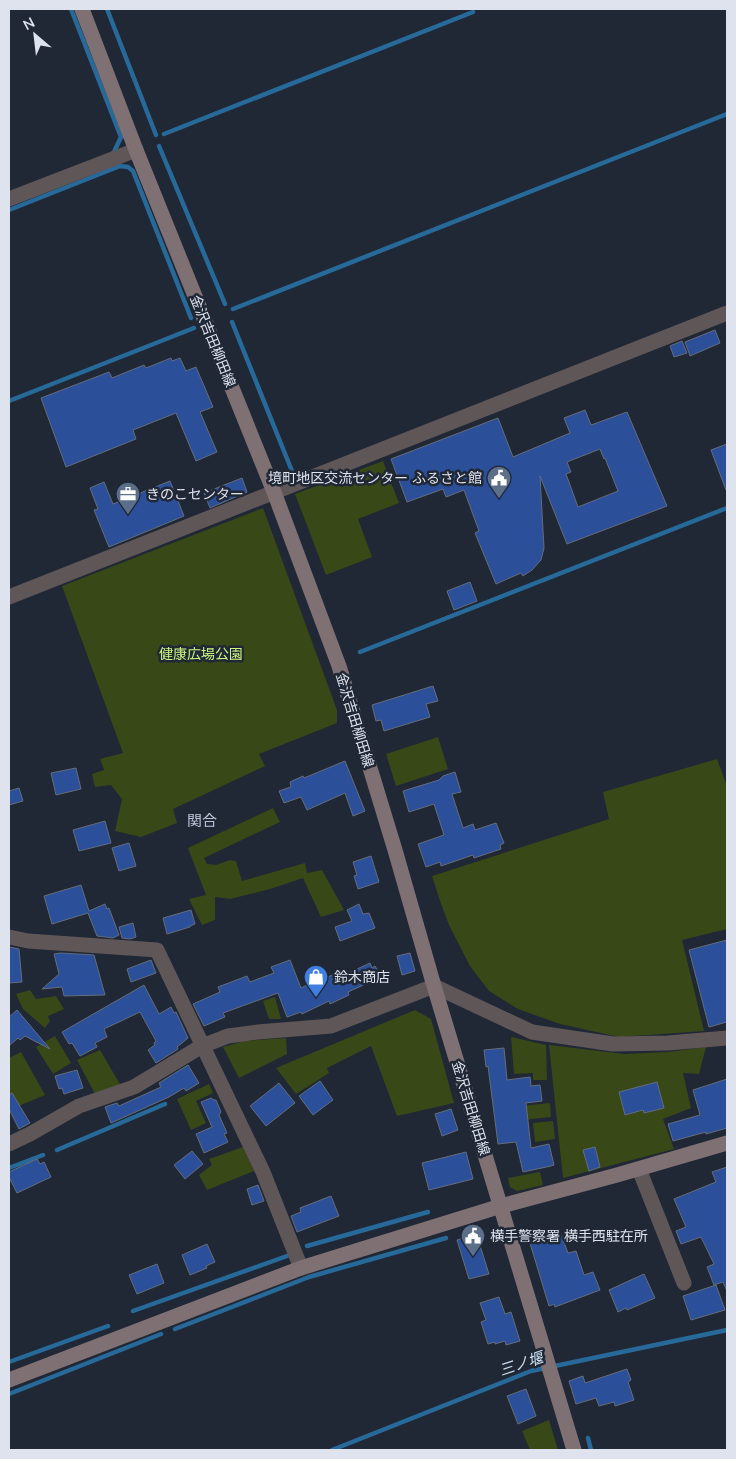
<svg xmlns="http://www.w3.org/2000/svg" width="736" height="1459" font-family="Mulish,'Noto Sans JP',sans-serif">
  <rect width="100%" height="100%" fill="#202735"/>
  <!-- green -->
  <path fill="#394817" d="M383 461 399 503 358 519 372 557 326 575 295 494Z
    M263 508 337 710V723L259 754 265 766 173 809 177 823 141 837 115 831 122 799 111 785 95 787 92 774 104 770 100 759 123 753 62 586Z
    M438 737 448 769 396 786 386 754Z
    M717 759 727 786V929L682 940 704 1031 619 1037 560 1024 518 1009 489 991 470 966 449 925 440 901 432 876 609 819 603 792Z
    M273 808 280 822 204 858 207 864 216 865 230 860 236 861 242 881 305 863 307 873 322 870 344 910 321 917 303 878 270 889 230 899 215 897V920L202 925 189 899 206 895 188 848Z
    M30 990 36 999 56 996 64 1009 48 1016 50 1021 45 1028 23 1009 16 994Z
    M275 997 281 1019H269L263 1001Z
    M415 1010 431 1019 454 1103 397 1116 371 1046 327 1068 329 1073 296 1094 276 1068Z
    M55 1036 71 1063 53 1074 36 1047Z
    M511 1037 546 1045 547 1080H533V1073L514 1074Z
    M286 1038 287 1054 239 1078 223 1047 244 1041Z
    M549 1045 624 1054 668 1052 706 1047 699 1074 683 1073 691 1108 663 1119 674 1149 563 1178Z
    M100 1050 121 1086 95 1094 77 1060Z
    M21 1052 45 1095 9 1110V1058Z
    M209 1084 213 1093 196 1101 206 1123 191 1130 177 1099Z
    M550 1103 551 1117 523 1120 521 1106Z
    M553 1121 555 1139 535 1142 533 1123Z
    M243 1147 254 1171 207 1190 199 1175 212 1165 209 1159Z
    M540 1172 543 1185 517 1191 510 1187 508 1178Z
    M549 1420 558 1450H530L522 1431Z"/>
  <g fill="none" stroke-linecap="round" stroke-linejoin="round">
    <!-- stream -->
    <path stroke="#276a99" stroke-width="4.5" d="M71 9 121 137 114 152 113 153
      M107 9 156 135
      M164 134 473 12
      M159 146 225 304
      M9 210 120 166 128 167 133 171 191 318
      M233 309 727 114
      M232 322 292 471
      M9 401 194 328
      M360 652 727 508
      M57 1150 165 1104
      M9 1168 43 1155
      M307 1246 428 1212
      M133 1311 287 1256
      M175 1329 309 1277 446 1238
      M9 1362 108 1326
      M9 1394 161 1334
      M588 1438 591 1450
      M332 1450 531 1371 727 1330"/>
  </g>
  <!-- building -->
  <path fill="#2b4f98" stroke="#646d7d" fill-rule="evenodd" d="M715 330 720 343 690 356 685 342Z
    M682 341 687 353 674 357 670 346Z
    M171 358 172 361 180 358 186 371 196 367 213 407 200 412 217 452 196 461 176 413 133 430 136 439 66 467 41 398 109 372 112 378 144 365 146 368Z
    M585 410 591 425 627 412 667 506 567 544 540 476 544 548 541 560 532 570 523 576 521 573 496 584 475 533 479 531 464 490 446 497 443 489 407 502 391 459 498 418 513 457 570 433 564 418ZM600 449 604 459 605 458 618 491 578 507 566 474 571 472 567 462Z
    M727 444V490H726L711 450Z
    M242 478 247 492 210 508 204 493Z
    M170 481 184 516 109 547 94 510 98 509 90 488 104 482 113 504Z
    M470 582 477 601 454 610 447 591Z
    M433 686 438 701 426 704 430 717 384 731 381 720 376 721 372 705Z
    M345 761 365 811 353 816 345 793 307 810 301 797 284 803 279 791 291 787 290 782 303 776 304 778Z
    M76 768 81 789 56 795 51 773Z
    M455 772 461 792 452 794 463 828 473 824 475 830 496 823 504 843 500 845 501 849 474 858 473 855 441 866 440 862 426 867 418 844 444 835 434 804 409 812 403 791 439 780 443 776Z
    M19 788 23 801 9 805V791Z
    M105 821 111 843 79 851 73 830Z
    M129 843 136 866 119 871 112 848Z
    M371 856 379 882 358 889 354 876 357 875 353 862Z
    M81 885 89 911 105 904 107 909 109 908 119 935 113 938 97 936 88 913 52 924 44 896Z
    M359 904 363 914 369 913 375 928 340 941 335 927 352 921 347 910Z
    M191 910 195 924 190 926V927L167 934 163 918Z
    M133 923 136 937 130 939 122 938 119 927Z
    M727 940V1022L709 1027 689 950Z
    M9 947 19 949 22 982 9 983Z
    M61 953 94 955 105 995 64 996 62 987 42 989 59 974 54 954Z
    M410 953 415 971 402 975 397 956Z
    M151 960 156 973 131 982 127 969Z
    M290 960 301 988 321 978 322 980 338 972 340 977 370 963 372 968 375 966 381 977 348 992 349 995 330 1004 329 1001 302 1014 301 1012 287 1017 278 993 223 1013 225 1017 204 1026 193 1004 220 992 218 987 247 976 250 982 274 973 271 967Z
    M144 985 159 1014 171 1007 174 1013 176 1012 188 1038 177 1047 178 1049 156 1063 148 1050 155 1045 154 1043 156 1041 140 1012 104 1029 107 1037 95 1043 97 1047 80 1056 72 1043 69 1044 62 1032Z
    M17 1010 50 1049 25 1036 20 1040 18 1038 9 1046V1017Z
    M504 1048 507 1080 530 1077 531 1086 540 1085 542 1101 526 1103 531 1148 549 1144 554 1165 551 1166 523 1172 516 1142 498 1144 488 1066 486 1067 484 1050Z
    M188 1065 199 1083 186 1091 184 1088 169 1097 111 1123 105 1107 117 1103 119 1106 161 1087 159 1083Z
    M77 1070 83 1088 64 1094 62 1088 59 1089 55 1076Z
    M727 1079V1128L706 1134V1132L673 1141 668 1124 700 1115 693 1090Z
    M320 1081 333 1100 313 1115 299 1096Z
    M657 1082 664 1108 644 1113 643 1110 625 1115 619 1092Z
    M279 1083 295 1103 266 1126 250 1106Z
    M12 1093 30 1123 19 1129 9 1109V1095Z
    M211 1098 214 1100H216L221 1112 219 1115 227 1133 224 1134 228 1142 204 1153 196 1134 212 1127 201 1102Z
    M451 1109 458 1130 442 1136 435 1114Z
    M595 1147 600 1167 589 1171 583 1150Z
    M192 1151 203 1164 185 1179 174 1165Z
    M466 1152 473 1179 429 1190 422 1163Z
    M37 1159 40 1164 44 1162 51 1177 17 1193 9 1177V1172Z
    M727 1167V1291L723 1282 714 1285 707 1267 714 1264 701 1237 681 1244 676 1231 686 1227 674 1199 716 1182 712 1172Z
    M258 1185 264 1201 252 1205 247 1189Z
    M331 1196 339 1216 297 1232 291 1216 301 1212 300 1208Z
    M559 1229 568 1253 576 1251 584 1275 593 1272 600 1290 555 1307 554 1304 549 1306 529 1240Z
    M473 1235 478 1239 489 1274 469 1279 457 1240Z
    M207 1244 215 1262 206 1266 207 1268 190 1275 182 1255Z
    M157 1264 164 1283 137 1294 129 1275Z
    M644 1274 655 1298 627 1310 626 1308 618 1312 609 1290Z
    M716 1285 725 1310 691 1320 683 1296Z
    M499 1297 505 1314 511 1312 520 1341 506 1345 505 1341 495 1344V1342L488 1344 481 1322 486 1320 480 1303Z
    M627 1369 631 1380 628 1382 634 1400 615 1406 614 1402 599 1406 596 1398 576 1404 569 1381 583 1376 585 1383Z
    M526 1389 536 1416 518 1424 507 1396Z"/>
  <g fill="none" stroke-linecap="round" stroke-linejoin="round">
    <!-- street -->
    <path stroke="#5f5658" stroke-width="15" d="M9 199 136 150
      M9 597 727 313
      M9 937 28 941 157 950 263 1172 301 1268
      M9 1144 30 1134 79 1106 134 1087 202 1046 228 1036 258 1032 331 1026 434 986 532 1032 613 1044 668 1043 727 1038
      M639 1169 684 1283"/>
    <!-- secondary -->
    <path stroke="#7e7073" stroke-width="15" d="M82 9 136 150 274 492 339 666 395 850 434 986 574 1450
      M9 1380 301 1268 501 1206 617 1175 727 1143"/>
  </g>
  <!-- icons -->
  <defs>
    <symbol id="civic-pin" viewBox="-11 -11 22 30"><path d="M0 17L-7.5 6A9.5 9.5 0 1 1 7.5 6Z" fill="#5c6f8a" stroke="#202735"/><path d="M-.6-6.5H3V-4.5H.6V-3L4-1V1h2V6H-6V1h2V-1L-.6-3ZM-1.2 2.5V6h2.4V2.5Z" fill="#fff"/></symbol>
    <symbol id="office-pin" viewBox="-11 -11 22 30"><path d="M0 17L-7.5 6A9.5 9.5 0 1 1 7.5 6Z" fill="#5c6f8a" stroke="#202735"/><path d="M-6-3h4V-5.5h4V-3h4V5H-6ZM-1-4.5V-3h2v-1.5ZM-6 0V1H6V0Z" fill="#fff"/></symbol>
    <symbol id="shop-pin" viewBox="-11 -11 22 30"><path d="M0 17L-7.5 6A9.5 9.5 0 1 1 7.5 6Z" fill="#3f7fe0" stroke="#202735"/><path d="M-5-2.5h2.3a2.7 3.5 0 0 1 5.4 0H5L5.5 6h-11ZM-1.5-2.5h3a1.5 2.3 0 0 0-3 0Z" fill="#fff"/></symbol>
  </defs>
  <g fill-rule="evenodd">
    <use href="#civic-pin" x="485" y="464" width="28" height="38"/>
    <use href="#office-pin" x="114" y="480" width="28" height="38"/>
    <use href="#shop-pin" x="302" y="963" width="28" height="38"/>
    <use href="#civic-pin" x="459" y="1222" width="28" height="38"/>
  </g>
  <g text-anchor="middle" stroke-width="5" stroke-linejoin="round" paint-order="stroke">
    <!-- street labels -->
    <g font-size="14" fill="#dee3ed" stroke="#202735">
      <text transform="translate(213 341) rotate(68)" y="5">金沢吉田柳田線</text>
      <text transform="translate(355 720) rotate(73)" y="5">金沢吉田柳田線</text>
      <text transform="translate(471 1108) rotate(73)" y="5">金沢吉田柳田線</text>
    </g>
    <!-- poi labels -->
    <g font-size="14" fill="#dee3ed" stroke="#202735" text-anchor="start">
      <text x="482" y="483" text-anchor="end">境町地区交流センター ふるさと館</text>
      <text x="146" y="499">きのこセンター</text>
      <text x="334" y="982">鈴木商店</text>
      <text x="490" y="1241">横手警察署 横手西駐在所</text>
    </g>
    <!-- park labels -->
    <g font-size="14" fill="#ccf67d" stroke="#202735">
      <text x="201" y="659">健康広場公園</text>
    </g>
    <!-- neighbourhood labels -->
    <g font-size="15" fill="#b9c3d5" stroke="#202735">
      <text x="202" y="826">関合</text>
    </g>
    <!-- water labels -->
    <g font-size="15" font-style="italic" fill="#cce0f0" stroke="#202735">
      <text transform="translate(521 1364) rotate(-18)" y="5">三ノ堰</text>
    </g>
  </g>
  <!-- border -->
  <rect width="736" height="1459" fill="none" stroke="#dee3ed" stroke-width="20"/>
  <!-- north arrow -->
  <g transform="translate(35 35) rotate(332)" stroke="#202735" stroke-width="4" paint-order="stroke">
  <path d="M0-4L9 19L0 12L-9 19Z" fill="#dee3ed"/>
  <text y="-8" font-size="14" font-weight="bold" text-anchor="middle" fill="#dee3ed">N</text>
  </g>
</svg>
